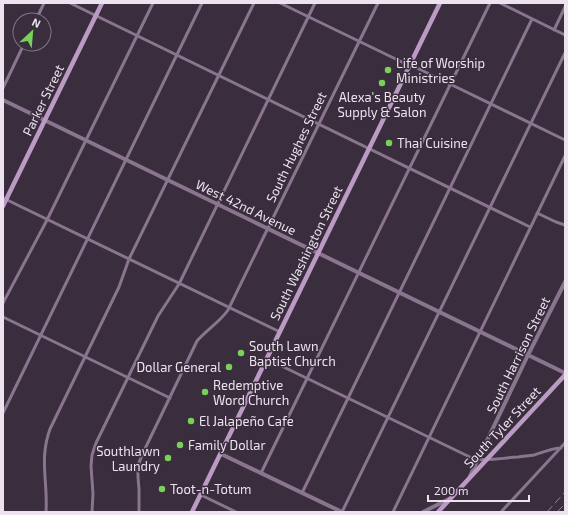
<svg xmlns="http://www.w3.org/2000/svg" width="568" height="515" font-family="'Exo 2',sans-serif">
  <rect width="100%" height="100%" fill="#3a2d3e"/>
  <g fill="none" stroke-linecap="round" stroke-linejoin="round">
    <!-- minor -->
    <path stroke="#8a758f" stroke-width="3" d="M70 3 530 227
      M280 3 404 63 415 67 450 84 565 140
      M500 3 565 35
      M36 20 44 3
      M554 30 565 7
      M3 88 24 44
      M3 198 280 332
      M537 213 556 222 565 225
      M3 303 47 220 153 3
      M3 317 170 398
      M267 359 474 459C492 461 501 458 518 457 523 456 529 456 534 455 540 453 556 447 561 448
      M3 413 202 3
      M261 473 490 3
      M302 493 532 19
      M201 495 236 512
      M46 512C48 482 39 459 50 429L119 287 129 259 254 3
      M92 512 93 494 91 466 92 455 96 443 158 316 179 284 315 3
      M139 512C139 504 139 497 139 489 138 476 136 468 142 455L197 341C206 330 220 322 228 310L378 3
      M342 512 565 53
      M393 512 565 156
      M501 512 565 443"/>
    <!-- tertiary -->
    <path stroke="#8a758f" stroke-width="4" d="M3 100 565 373
      M221 454 342 512
      M470 476 528 355 565 282
      M423 512 449 499"/>
    <!-- secondary -->
    <path stroke="#bb9bc4" stroke-width="4.5" d="M3 206 102 3
      M192 512 440 3
      M438 512 565 375"/>
    <!-- rail -->
    <path stroke="#908593" stroke-width="1" stroke-dasharray="8 4" stroke-linecap="butt" d="M547 512 565 492
      M557 512 565 504"/>
  </g>
  <!-- markers -->
  <g fill="#78d259" stroke="#3a2d3e" stroke-width="1.5">
    <circle cx="388" cy="70" r="4"/>
    <circle cx="382" cy="83" r="4"/>
    <circle cx="389" cy="143" r="4"/>
    <circle cx="241" cy="353" r="4"/>
    <circle cx="229" cy="367" r="4"/>
    <circle cx="205" cy="392" r="4"/>
    <circle cx="191" cy="421" r="4"/>
    <circle cx="180" cy="445" r="4"/>
    <circle cx="168" cy="458" r="4"/>
    <circle cx="162" cy="489" r="4"/>
  </g>
  <g text-anchor="middle" stroke-width="3" stroke-linejoin="round" paint-order="stroke">
    <!-- poi labels -->
    <g font-size="13" fill="#ece3ee" stroke="#3a2d3e" text-anchor="start">
      <text x="396" y="68">Life of Worship<tspan x="396" dy="15">Ministries</tspan></text>
      <text x="382" y="102" text-anchor="middle">Alexa's Beauty<tspan x="382" dy="15">Supply &amp; Salon</tspan></text>
      <text x="397" y="148">Thai Cuisine</text>
      <text x="249" y="351">South Lawn<tspan x="249" dy="15">Baptist Church</tspan></text>
      <text x="221" y="372" text-anchor="end">Dollar General</text>
      <text x="213" y="390">Redemptive<tspan x="213" dy="15">Word Church</tspan></text>
      <text x="199" y="426">El Jalapeño Cafe</text>
      <text x="188" y="450">Family Dollar</text>
      <text x="160" y="456" text-anchor="end">Southlawn<tspan x="160" dy="15">Laundry</tspan></text>
      <text x="170" y="494">Toot-n-Totum</text>
    </g>
    <!-- street labels -->
    <g font-size="13" fill="#ece3ee" stroke="#3a2d3e">
      <text transform="translate(43 100) rotate(-64)" y="5">Parker Street</text>
      <text transform="translate(296 147) rotate(-64)" y="5">South Hughes Street</text>
      <text transform="translate(246 207) rotate(26)" y="5">West 42nd Avenue</text>
      <text transform="translate(306 253) rotate(-64)" y="5">South Washington Street</text>
      <text transform="translate(518 355) rotate(-64)" y="5">South Harrison Street</text>
      <text transform="translate(502 427) rotate(-47)" y="5">South Tyler Street</text>
    </g>
  </g>
  <!-- border -->
  <rect width="568" height="515" fill="none" stroke="#ece3ee" stroke-width="8"/>
  <!-- north arrow -->
  <g transform="translate(32 32) rotate(26)"><circle r="19" fill="#3a2d3e" stroke="#817684"/>
  <path d="M0-3L7 15L0 10L-7 15Z" fill="#78d259"/>
  <text y="-6" font-size="11" font-weight="bold" text-anchor="middle" fill="#ece3ee">N</text>
  </g>
  <!-- scale -->
  <path d="M428 495v6h101v-6" fill="none" stroke="#ece3ee" stroke-width="2"/>
  <text x="434" y="495" font-size="12" fill="#ece3ee" stroke="#3a2d3e" stroke-width="3" paint-order="stroke">200 m</text>
</svg>
